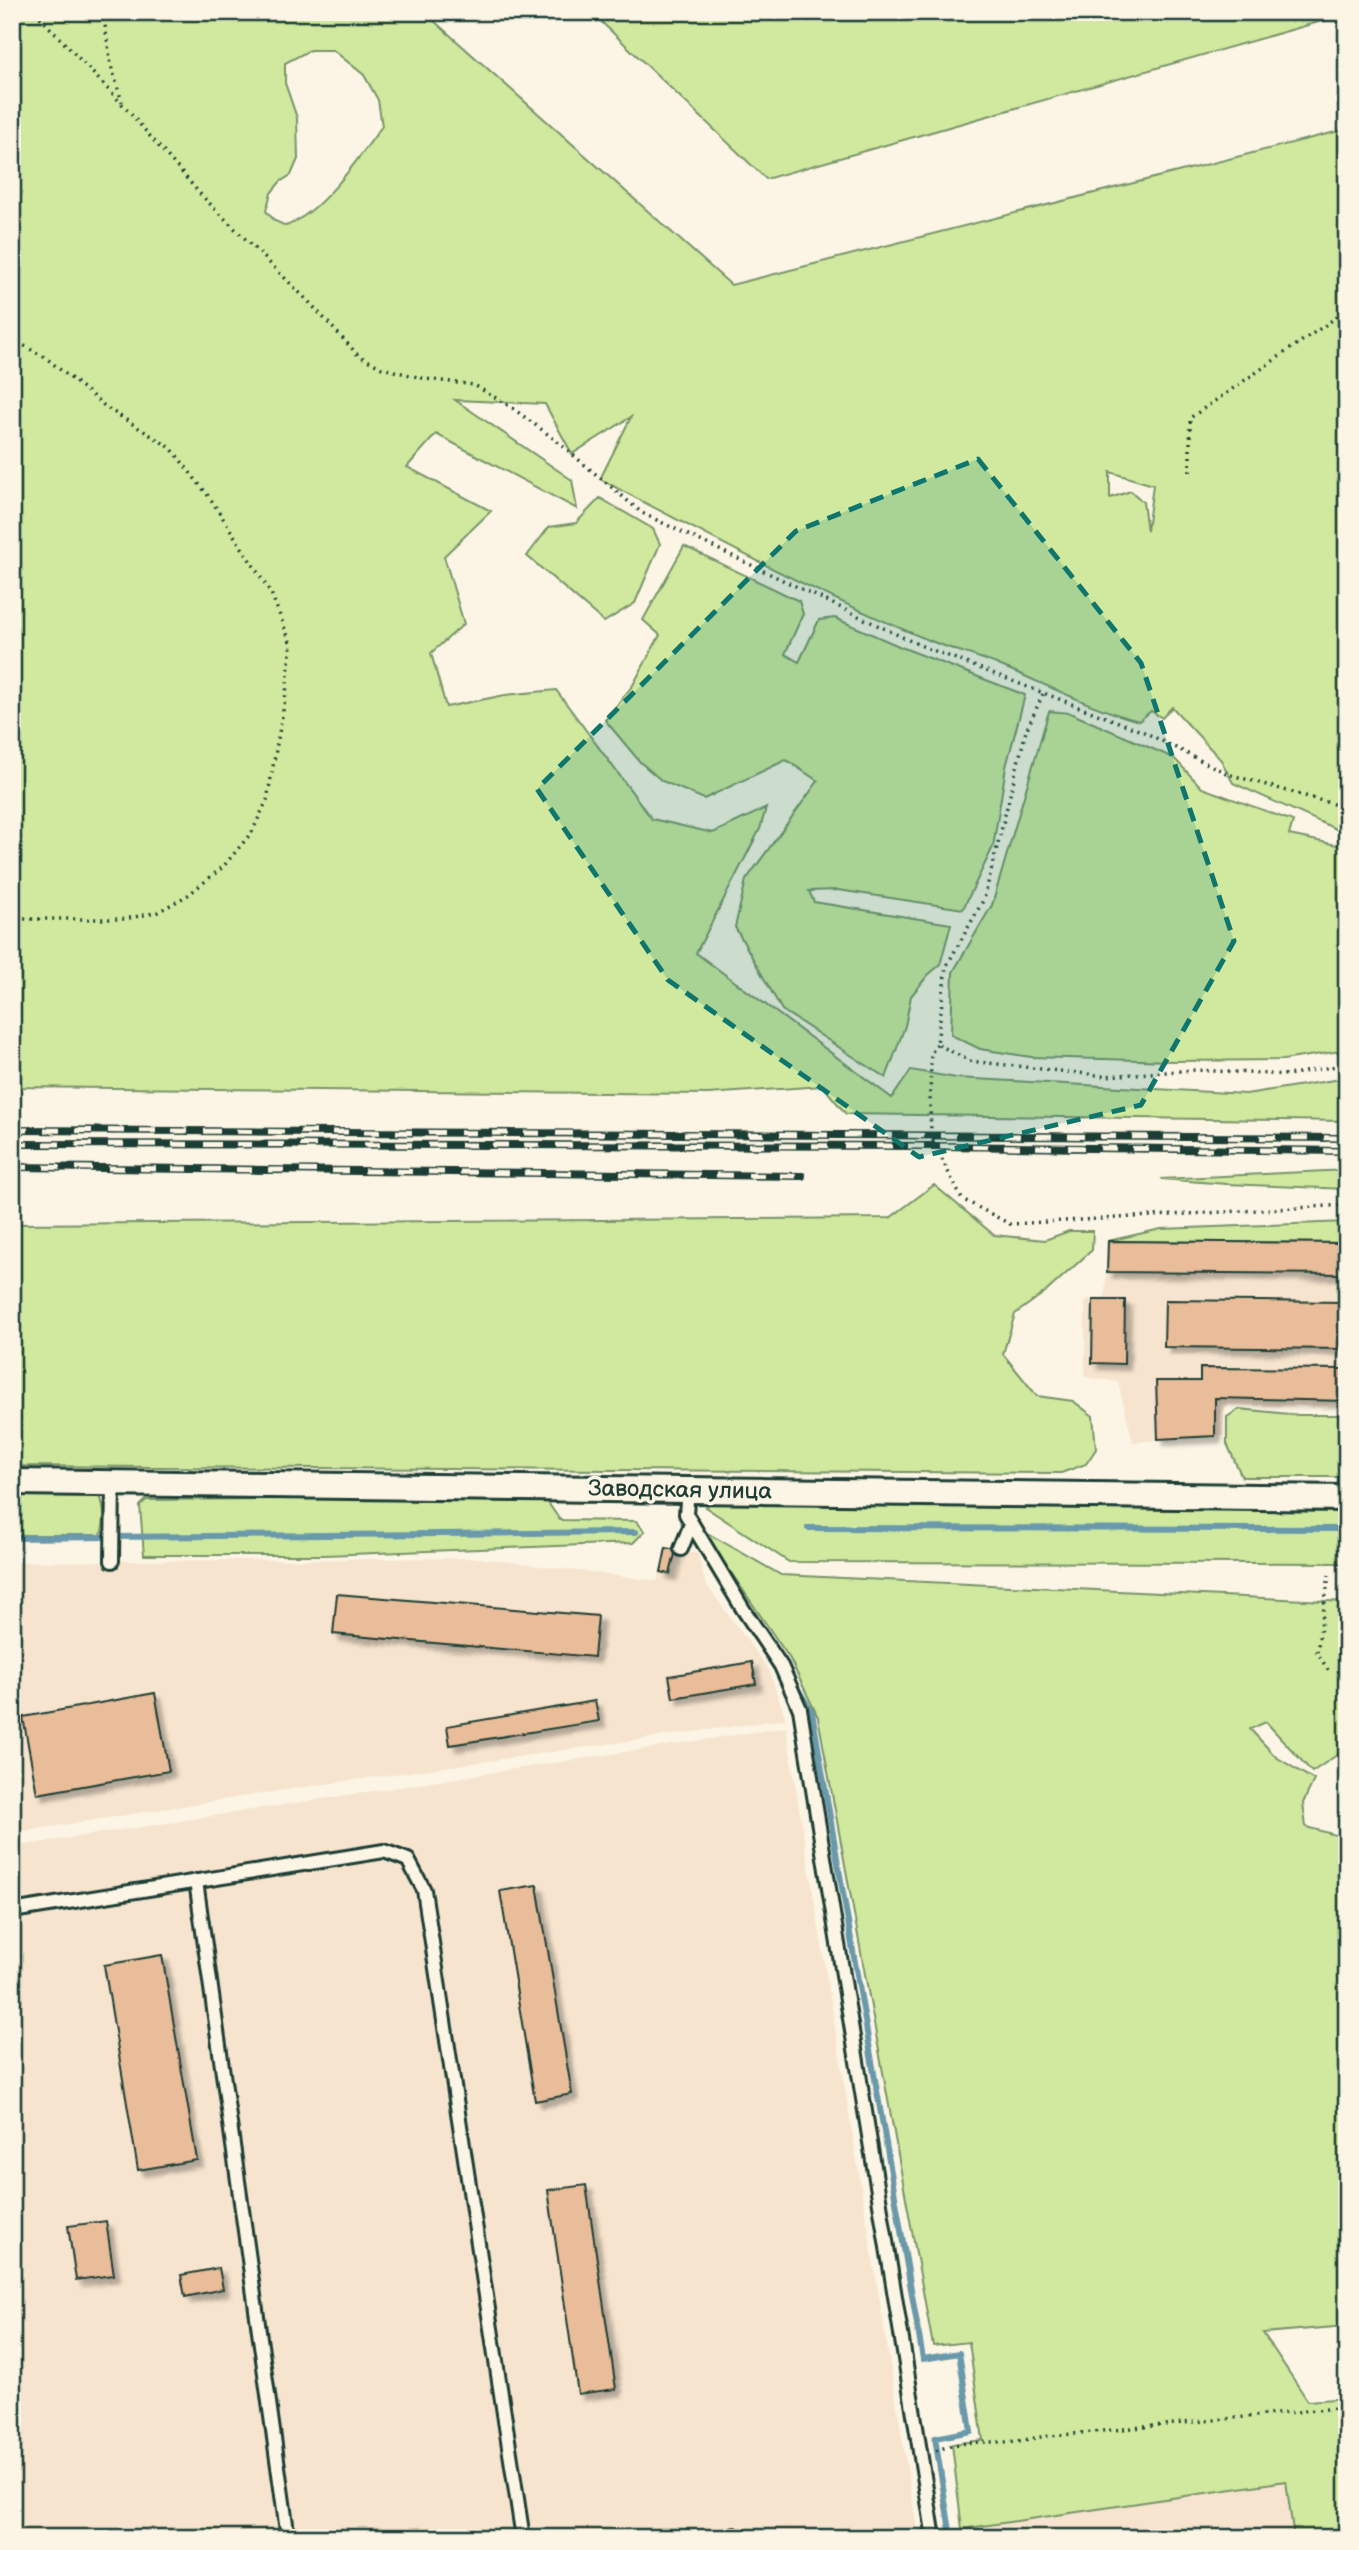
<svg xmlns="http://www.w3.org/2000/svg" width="1359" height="2550" font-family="'Balsamiq Sans',sans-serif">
  <defs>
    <filter id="shadow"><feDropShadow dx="6" dy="6" stdDeviation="2" flood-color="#0004"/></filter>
  </defs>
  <rect width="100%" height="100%" fill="#fcf5e5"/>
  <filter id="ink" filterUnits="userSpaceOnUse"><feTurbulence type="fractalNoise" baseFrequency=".0143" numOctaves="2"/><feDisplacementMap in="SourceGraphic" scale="14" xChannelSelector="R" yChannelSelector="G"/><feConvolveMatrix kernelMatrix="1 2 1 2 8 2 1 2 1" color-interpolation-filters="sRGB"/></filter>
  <g filter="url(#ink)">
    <!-- built -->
    <path fill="#f6e4ce" d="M1108 1241 1347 1243V1407L1225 1405 1223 1436 1133 1442 1118 1382 1085 1377V1300L1105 1297Z
      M666 1547 698 1554 705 1583 769 1670 786 1719 304 1787 12 1833V1562L479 1558 657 1581Z
      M786 1727 918 2535 1286 2481 1294 2538H12V1847Z"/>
    <!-- green -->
    <path fill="#d0e99f" stroke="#78936a" stroke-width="2" fill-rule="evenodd" d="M12 12H424L731 285 1347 129V834L1233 783 1221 760 1172 707 1162 718 1151 711 1139 721C1091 708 1047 685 1001 666 980 657 957 651 936 643 820 596 710 537 600 479L631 417 572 454 545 404 455 400 572 480 577 509 436 434 407 467 491 511 444 556 464 624 431 653 446 707 505 695 556 690 652 819 713 833 766 808 760 829 696 953 892 1098 911 1070 956 1078 1246 1094 1347 1078V1121L846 1114 823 1086 708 1094 12 1087ZM310 50H333L364 75 378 100 382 126C359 158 322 212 286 226L275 221 266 211 271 193 280 182 291 175 298 159 297 118 285 83V63ZM1110 472 1153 485 1147 531 1143 502 1131 491 1110 498Z
      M591 12H1347V14L766 179Z
      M600 498 653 529 660 544 635 603 604 622 527 556 549 527 576 523Z
      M684 546 799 601 803 614 785 654 799 662 819 620 835 618 901 647 1025 695 1006 767 993 847 963 909 838 890 809 891 814 902 951 924 940 965 928 975 911 996 905 1026 886 1078 782 1010 735 927 746 880 818 781 786 760 704 799 662 781 640 762 605 720 633 685 660 635 643 620Z
      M1049 711 1070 713 1174 758 1202 788 1293 821 1289 835 1347 847V1050L1283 1060 1173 1061 1031 1057 980 1049 951 1035 953 972 992 905Z
      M1347 1170V1189L1227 1184 1161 1179Z
      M934 1185 994 1235 1045 1240 1069 1231H1093L1092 1250 1048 1290 1015 1314 1003 1354 1037 1396 1073 1401 1093 1416 1096 1449 1086 1464 1061 1473 12 1466V1224L890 1218Z
      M1347 1222V1243L1108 1241 1161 1229Z
      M1239 1409 1299 1415H1347V1477H1242L1227 1444V1417Z
      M12 1492 100 1496C105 1508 105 1523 101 1535H12Z
      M544 1497 560 1520 636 1521 645 1531 633 1543 324 1555H144L140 1506 146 1500Z
      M712 1502 1347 1507V1563L789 1562 705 1507Z
      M702 1530 781 1575 1347 1602V1748L1312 1772 1266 1722 1250 1729 1276 1757 1314 1780 1303 1803 1306 1827 1347 1838V2326L1263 2333 1308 2401 1347 2398V2538H1294L1286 2481 962 2529 952 2444 983 2440 969 2342 933 2346 818 1717 790 1659Z"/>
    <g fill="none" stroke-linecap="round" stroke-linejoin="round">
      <!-- stream -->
      <path stroke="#6999ab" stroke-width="6" d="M808 1528 1347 1529
        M12 1538 636 1532
        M794 1683 812 1712 923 2359 959 2353 971 2431 935 2438 950 2531"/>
    </g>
    <!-- building -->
    <path fill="#e9bd99" stroke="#1f3d34" stroke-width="2" filter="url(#shadow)" d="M1108 1241 1347 1243V1274L1107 1272Z
      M1093 1300H1125L1124 1364 1092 1363Z
      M1165 1300 1347 1302V1349L1164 1347Z
      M1200 1368 1347 1369V1401L1215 1398V1436L1158 1439 1156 1381H1200Z
      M666 1548 676 1550 670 1574 661 1572Z
      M337 1594 598 1616 594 1657 333 1634Z
      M752 1662 756 1684 673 1698 669 1676Z
      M155 1693 169 1771 37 1794 23 1717Z
      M595 1701 599 1721 450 1745 447 1726Z
      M537 1885 572 2094 535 2101 500 1891Z
      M162 1955 197 2160 138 2170 104 1965Z
      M586 2185 616 2389 578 2394 548 2190Z
      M106 2221 114 2275 76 2280 68 2226Z
      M219 2268 223 2289 185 2297 181 2275Z"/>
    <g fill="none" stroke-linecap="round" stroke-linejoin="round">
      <defs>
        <path id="service" d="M688 1489 686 1514 743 1609 781 1666 800 1709 934 2538
          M681 1549 691 1524
          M112 1561 113 1483
          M196 1881 288 2538
          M12 1911 384 1851 408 1860 424 1890 523 2538
          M718 2538 734 2535 740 2538"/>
        <path id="minor" d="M12 1482 1347 1498"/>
      </defs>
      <!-- service casing -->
      <use href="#service" stroke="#1f3d34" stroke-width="18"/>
      <!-- minor casing -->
      <use href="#minor" stroke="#1f3d34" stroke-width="30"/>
      <!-- path -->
      <path stroke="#1f3d34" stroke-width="3.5" stroke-dasharray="2 5" stroke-linecap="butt" d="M35 12 122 104 202 196 310 303 358 355 382 368 426 379 474 385 511 407 553 438 642 513 917 644 1144 732 1228 774 1347 808
        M103 12 111 65 122 102
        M12 339 46 358 107 408 171 448 210 498 271 593 291 644 286 694 267 800 252 832 223 867 188 895 158 912 125 919H12
        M1190 472V418L1347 310
        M1043 694 1026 731 984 899 946 967 937 1044 970 1061 1105 1076 1195 1070 1288 1075 1347 1064
        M937 1044 931 1054 930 1105 931 1135 935 1146 962 1199 1010 1224 1347 1205
        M1328 1670 1317 1652 1329 1575
        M936 2451C959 2441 978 2442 1002 2442 1015 2442 1029 2439 1041 2437L1347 2407"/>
      <!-- service -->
      <use href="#service" stroke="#fcf5e5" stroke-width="12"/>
      <!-- minor -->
      <use href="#minor" stroke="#fcf5e5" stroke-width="24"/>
      <defs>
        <path id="rail" d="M12 1130 1347 1138
          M12 1144 935 1146 1347 1151
          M12 1167 802 1176"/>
      </defs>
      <!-- rail casing -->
      <use href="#rail" stroke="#1f3d34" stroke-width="8"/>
      <!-- rail -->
      <use href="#rail" stroke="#fcf5e5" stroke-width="5" stroke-dasharray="16" stroke-linecap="butt"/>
    </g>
  </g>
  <!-- marked area -->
  <path fill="#0f766e" fill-opacity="0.2" stroke="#0f766e" stroke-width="5" stroke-dasharray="14 9" stroke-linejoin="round" d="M978 459 1141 663 1234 941 1141 1105 919 1157 668 980 537 789 796 531Z"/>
  <g text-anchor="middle" stroke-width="7" stroke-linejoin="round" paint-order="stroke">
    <!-- street labels -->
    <g font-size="23" fill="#1f3d34" stroke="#fcf5e5">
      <text transform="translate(680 1489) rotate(1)" y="8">Заводская улица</text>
    </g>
  </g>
  <!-- margin -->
  <rect width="1359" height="2550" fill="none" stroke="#fcf5e5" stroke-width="42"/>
  <rect x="21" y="21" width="1317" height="2508" fill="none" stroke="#1f3d34" stroke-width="2.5" filter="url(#ink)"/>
</svg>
